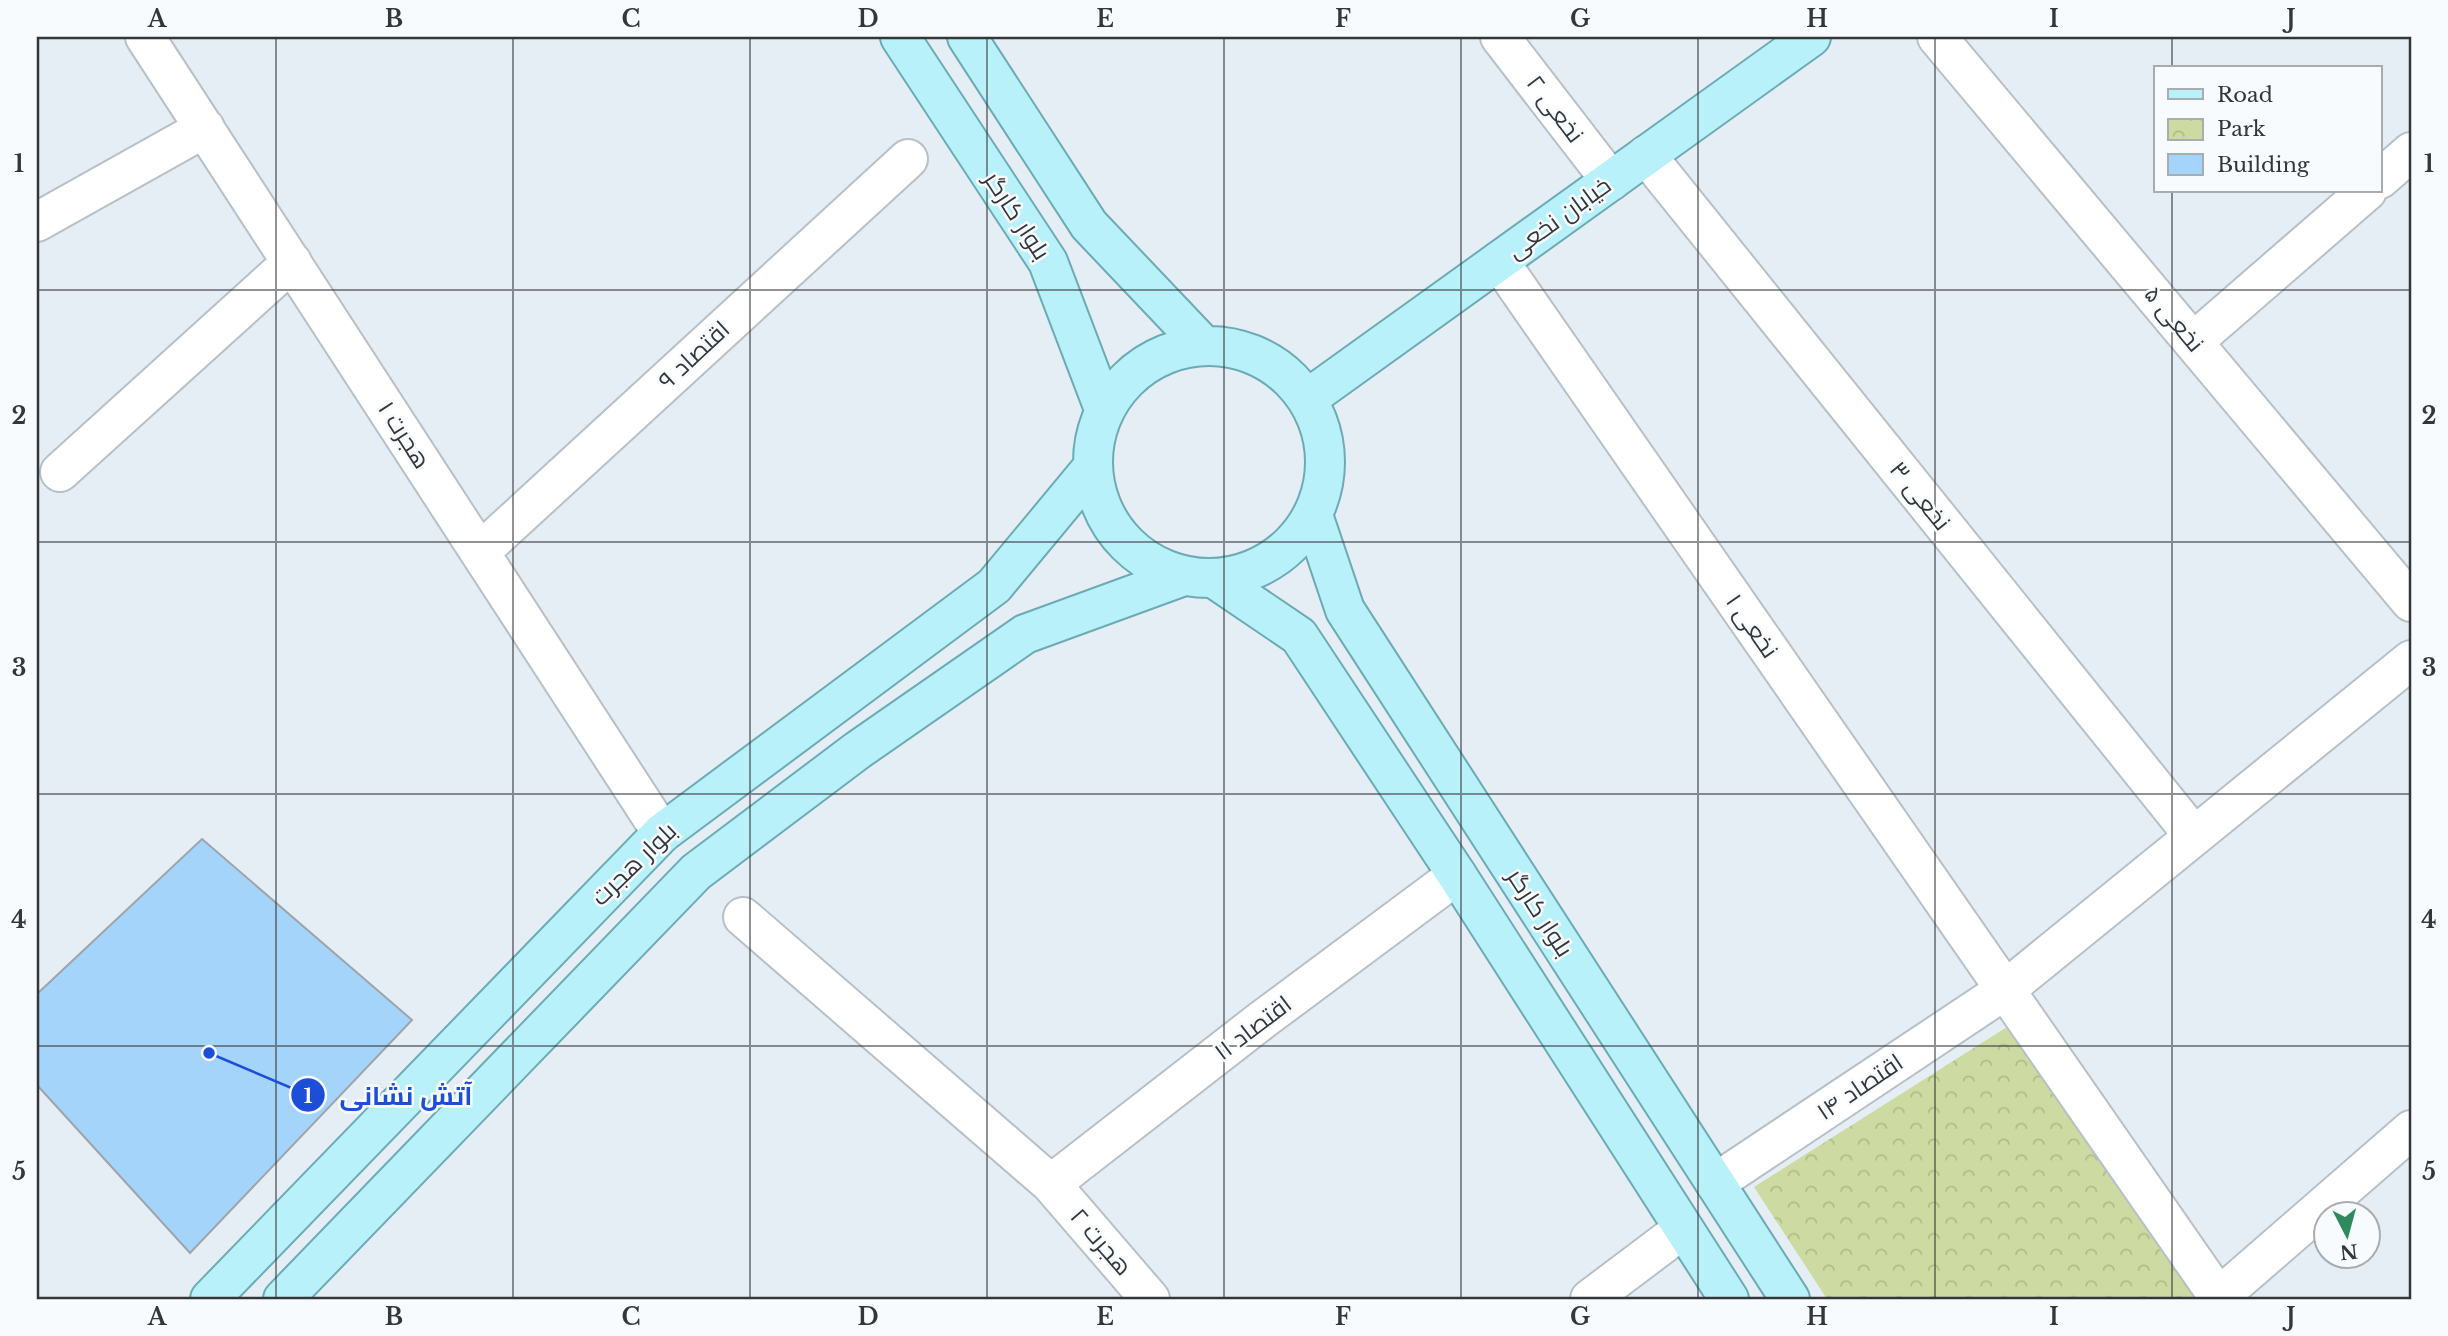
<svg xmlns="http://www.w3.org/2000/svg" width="2448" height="1336" font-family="'Libre Baskerville',Cairo,serif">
  <defs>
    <pattern id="park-crowns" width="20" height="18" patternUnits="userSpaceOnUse" patternTransform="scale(1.75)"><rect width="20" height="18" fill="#cddaa1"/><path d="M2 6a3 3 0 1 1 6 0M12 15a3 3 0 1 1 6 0" fill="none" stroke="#b1bc8b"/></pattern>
  </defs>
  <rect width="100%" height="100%" fill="#e6eef5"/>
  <!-- park -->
  <path fill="url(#park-crowns)" d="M2018 1020 2221 1299H1827L1754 1187Z"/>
  <!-- building -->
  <path fill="#a5d4fb" stroke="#9da4ab" stroke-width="2" d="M202 839 412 1020 190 1253 37 1085V994Z"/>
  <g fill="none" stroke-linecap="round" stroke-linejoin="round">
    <defs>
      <path id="minor" d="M145 37 662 833
        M1500 37 1611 181
        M1937 37 2411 602
        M1646 155 2194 836
        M2380 179 2411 152
        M37 222 205 128
        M1499 261 2220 1299
        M2193 342 2367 191
        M60 472 292 262
        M480 552 908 159
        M743 917 1051 1184 1150 1299
        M1715 1183 2005 990 2411 660
        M1051 1184 1262 1020 1457 875
        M2219 1297 2411 1130
        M1590 1299 1683 1229"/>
      <path id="major" d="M900 37 1048 262 1104 409
        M967 37 1089 225 1203 345
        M1093 462a116 116 0 1 1 232 0a116 116 0 1 1-232 0Z
        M1307 399 1811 37
        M1313 515 1345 610 1790 1299
        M1215 579 1299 636 1457 875 1729 1299
        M210 1299 662 833 994 586 1092 468
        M283 1299 696 872 858 750 1025 634 1184 576"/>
    </defs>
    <!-- minor casing -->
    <use href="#minor" stroke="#b8c0c7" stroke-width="42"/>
    <!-- major casing -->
    <use href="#major" stroke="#6caab4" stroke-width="42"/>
    <!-- minor -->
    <use href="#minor" stroke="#fff" stroke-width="38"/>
    <!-- major -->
    <use href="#major" stroke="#b9f1fa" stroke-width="38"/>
  </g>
  <!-- grid -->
  <path fill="none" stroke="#34373a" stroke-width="2" stroke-opacity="0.55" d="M276 37V1299M513 37V1299M750 37V1299M987 37V1299M1224 37V1299M1461 37V1299M1698 37V1299M1935 37V1299M2172 37V68M2172 191V1299M37 290H2411M37 542H2411M37 794H2411M37 1046H2411"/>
  <g text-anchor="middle" stroke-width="5" stroke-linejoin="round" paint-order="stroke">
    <!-- street labels -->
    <g font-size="24" fill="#34373a" stroke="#f8fbfe">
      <text transform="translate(1555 109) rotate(53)" y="8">۲ نخعی</text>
      <text transform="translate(1017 216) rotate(57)" y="8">بلوار کارگر</text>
      <text transform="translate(1559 218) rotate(-36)" y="8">خیابان نخعی</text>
      <text transform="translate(2174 319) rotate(50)" y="8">نخعی ۵</text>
      <text transform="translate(694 355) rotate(-43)" y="8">اقتصاد ۹</text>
      <text transform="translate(404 435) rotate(57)" y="8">هجرت ۱</text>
      <text transform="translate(1920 496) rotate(51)" y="8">نخعی ۳</text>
      <text transform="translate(1752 626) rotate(55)" y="8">نخعی ۱</text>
      <text transform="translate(634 864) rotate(-44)" y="8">بلوار هجرت</text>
      <text transform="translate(1540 913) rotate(57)" y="8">بلوار کارگر</text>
      <text transform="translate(1253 1028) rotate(-37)" y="8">اقتصاد ۱۱</text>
      <text transform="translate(1860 1087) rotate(-34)" y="8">اقتصاد ۱۴</text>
      <text transform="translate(1101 1242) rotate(49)" y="8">هجرت ۲</text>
    </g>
  </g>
  <!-- callouts -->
  <path fill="none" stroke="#1d4ed8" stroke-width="2.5" d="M209 1053L308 1095"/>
  <g fill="#1d4ed8" stroke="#f8fbfe" stroke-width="2.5">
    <circle cx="209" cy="1053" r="7"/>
    <circle cx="308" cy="1095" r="18"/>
  </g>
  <g font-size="21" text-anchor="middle" font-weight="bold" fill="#fff">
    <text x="308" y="1103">1</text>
  </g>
  <g font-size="26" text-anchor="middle" font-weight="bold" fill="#1d4ed8" stroke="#f8fbfe" stroke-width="5" stroke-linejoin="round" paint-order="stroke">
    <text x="406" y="1105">آتش نشانی</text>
  </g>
  <!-- border -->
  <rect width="2448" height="1336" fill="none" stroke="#f8fbfe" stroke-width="77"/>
  <!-- legend -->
  <rect x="2154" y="66" width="228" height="126" fill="#f8fbfe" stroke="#aaadb0" stroke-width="2"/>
  <rect x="2168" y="89" width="35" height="10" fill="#b9f1fa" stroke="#aaadb0" stroke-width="2"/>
  <text x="2217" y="102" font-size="21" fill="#34373a">Road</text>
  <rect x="2168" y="119" width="35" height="21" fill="url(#park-crowns)" stroke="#aaadb0" stroke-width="2"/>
  <text x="2217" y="136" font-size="21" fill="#34373a">Park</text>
  <rect x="2168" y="154" width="35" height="21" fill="#a5d4fb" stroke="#aaadb0" stroke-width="2"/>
  <text x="2217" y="172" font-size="21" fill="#34373a">Building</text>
  <!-- north arrow -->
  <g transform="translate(2347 1235) rotate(174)"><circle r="33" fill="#f8fbfe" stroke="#aaadb0" stroke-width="2"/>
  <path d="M0-5L12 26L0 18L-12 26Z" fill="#308a60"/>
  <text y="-10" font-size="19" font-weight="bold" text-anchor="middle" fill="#34373a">N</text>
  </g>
  <rect x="38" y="38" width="2372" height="1260" fill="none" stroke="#34373a" stroke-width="2.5"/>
  <g font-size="23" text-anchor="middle" font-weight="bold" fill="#34373a">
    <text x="157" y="27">A</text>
    <text x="394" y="27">B</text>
    <text x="631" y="27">C</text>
    <text x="868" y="27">D</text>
    <text x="1105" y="27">E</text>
    <text x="1343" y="27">F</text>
    <text x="1580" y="27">G</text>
    <text x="1817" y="27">H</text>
    <text x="2054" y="27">I</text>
    <text x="2291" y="27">J</text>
    <text x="19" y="172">1</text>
    <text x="2429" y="172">1</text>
    <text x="19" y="424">2</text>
    <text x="2429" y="424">2</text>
    <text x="19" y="676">3</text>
    <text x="2429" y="676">3</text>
    <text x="19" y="928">4</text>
    <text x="2429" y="928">4</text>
    <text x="19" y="1180">5</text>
    <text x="2429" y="1180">5</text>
    <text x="157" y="1325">A</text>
    <text x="394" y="1325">B</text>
    <text x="631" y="1325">C</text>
    <text x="868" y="1325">D</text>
    <text x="1105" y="1325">E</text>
    <text x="1343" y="1325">F</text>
    <text x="1580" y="1325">G</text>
    <text x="1817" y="1325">H</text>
    <text x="2054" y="1325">I</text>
    <text x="2291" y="1325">J</text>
  </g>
</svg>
